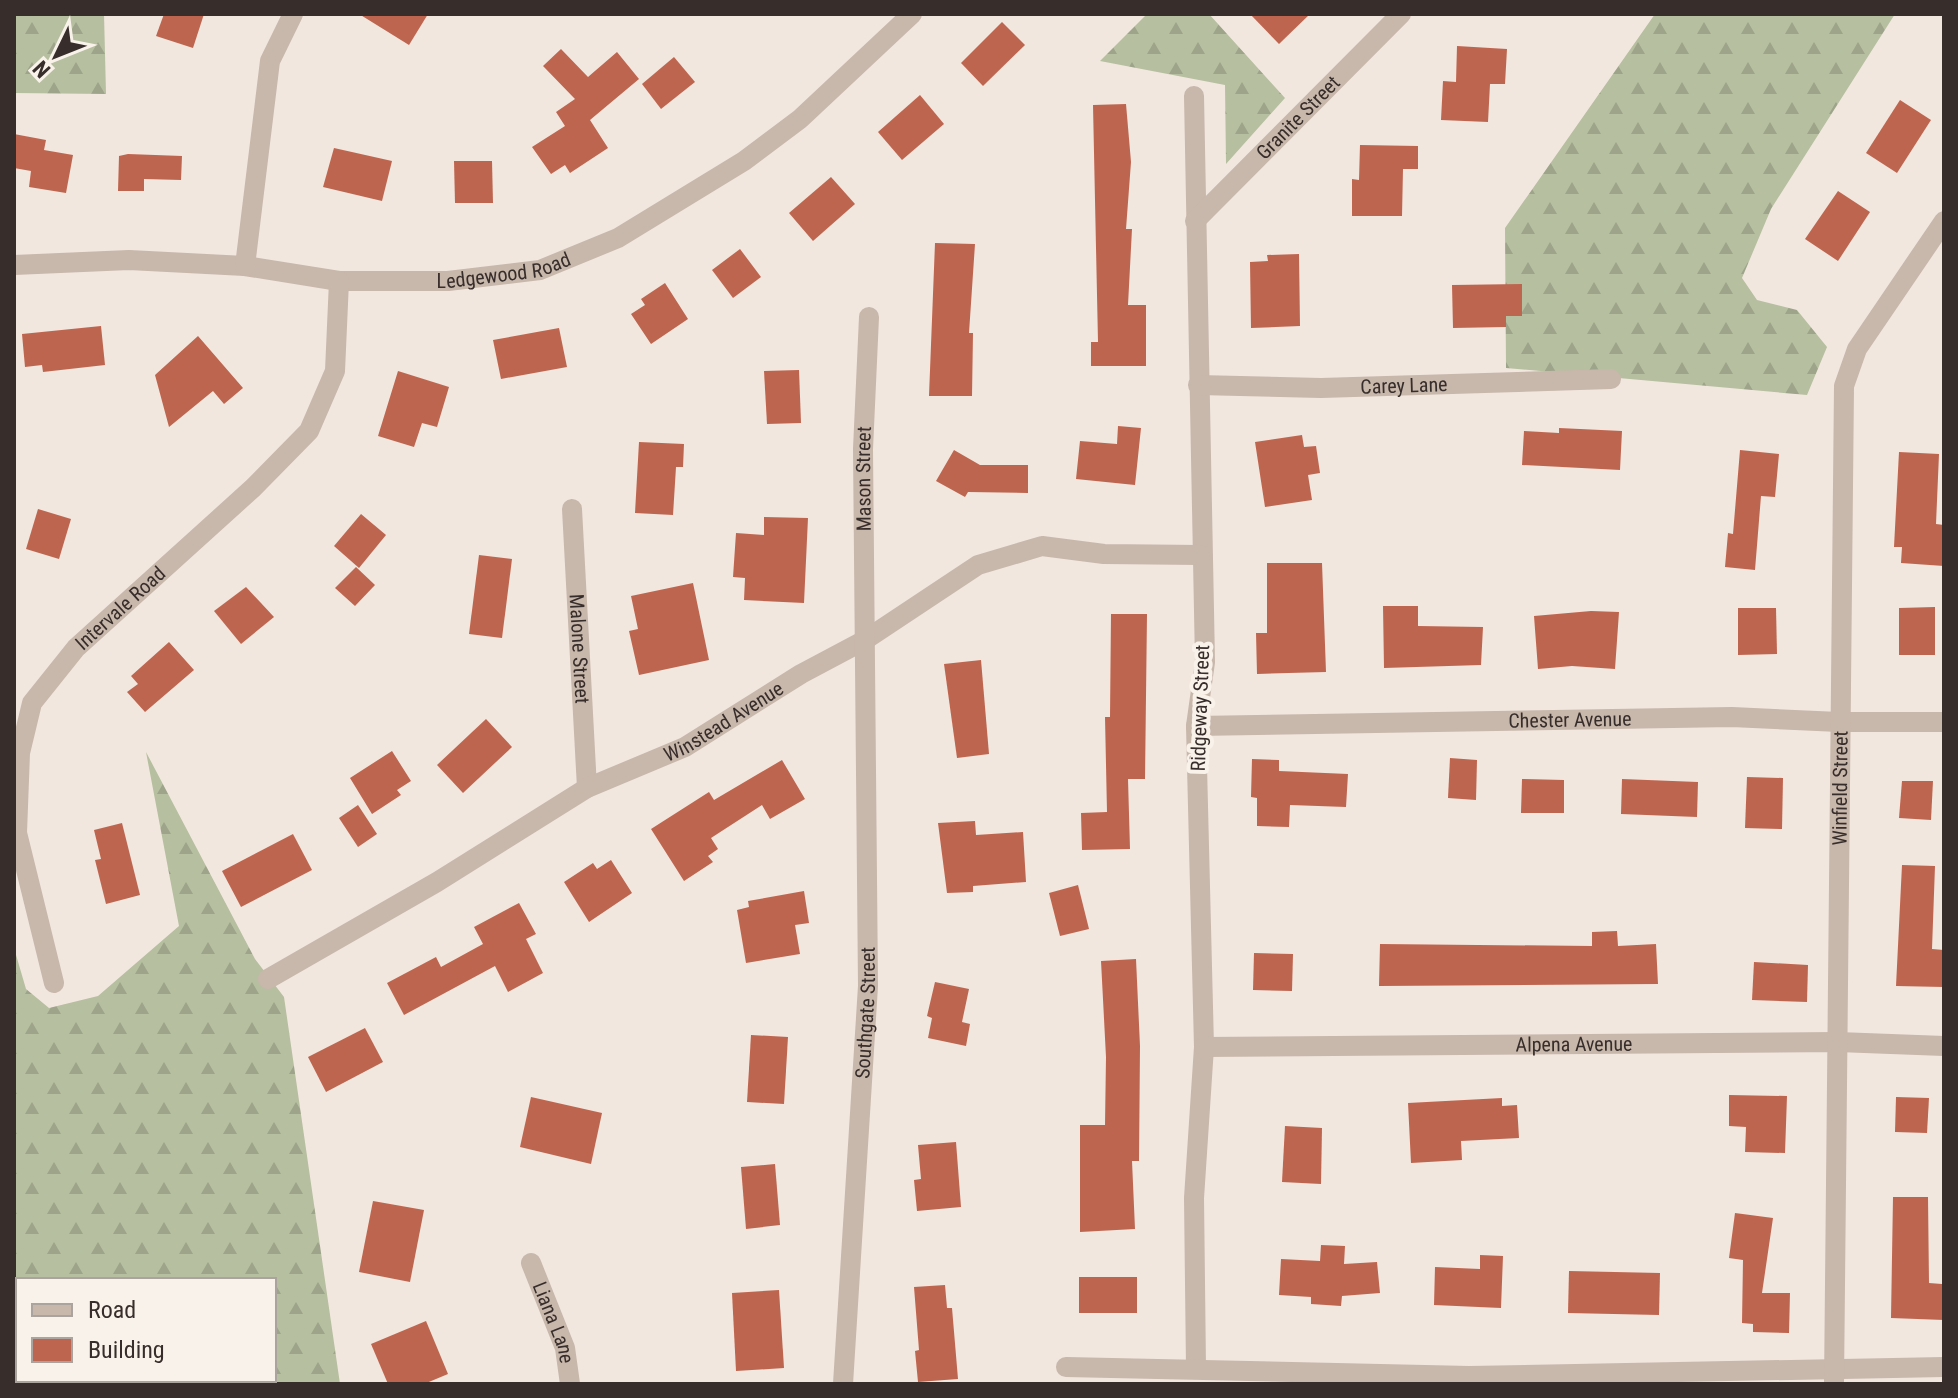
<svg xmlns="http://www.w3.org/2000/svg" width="1958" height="1398" viewBox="0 0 1958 1398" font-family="'Roboto Condensed',sans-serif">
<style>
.forest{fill:url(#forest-firs);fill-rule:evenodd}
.building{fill:#be654f}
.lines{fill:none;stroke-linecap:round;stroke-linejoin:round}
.minor{stroke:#c8b7ab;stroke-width:20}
.labels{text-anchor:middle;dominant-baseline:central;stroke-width:8;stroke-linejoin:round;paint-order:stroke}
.street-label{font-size:20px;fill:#372d2a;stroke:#f9f2ea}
</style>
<defs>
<pattern id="forest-firs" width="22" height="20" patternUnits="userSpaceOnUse" patternTransform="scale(2)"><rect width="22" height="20" fill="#b6bf9f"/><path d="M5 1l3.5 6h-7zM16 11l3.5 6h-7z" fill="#9da489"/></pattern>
</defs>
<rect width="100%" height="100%" fill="#f1e7de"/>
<g class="forest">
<polygon points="14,14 104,14 106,94 14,93"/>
<polygon points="1147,14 1209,14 1285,98 1226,164 1225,85 1100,61"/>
<polygon points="1655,14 1895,14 1771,209 1742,278 1757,300 1797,310 1827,347 1807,395 1506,368 1505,228"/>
<path d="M146,752L255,959L284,997L340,1384H14V948L26,989L49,1008L98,996L179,926ZM18,1280H274V1380H18Z"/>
</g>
<g class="building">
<polygon points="164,14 204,14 193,48 156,36"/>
<polygon points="359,14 428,14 409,45"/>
<polygon points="1250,14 1310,14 1279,44"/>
<polygon points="1002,22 1025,45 983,86 961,63"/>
<polygon points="1457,46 1507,49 1505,84 1490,84 1488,122 1441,120 1443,81 1456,82"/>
<polygon points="561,49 588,77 617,52 639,79 590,120 608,148 570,173 565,165 551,174 532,147 565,126 556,112 575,99 543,66"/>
<polygon points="674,57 695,82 661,109 642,84"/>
<polygon points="920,95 944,124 902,160 878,132"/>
<polygon points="1900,100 1931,120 1897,173 1866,153"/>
<polygon points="1126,104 1131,162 1126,229 1132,229 1128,305 1146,305 1146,366 1091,366 1091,342 1098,342 1093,105"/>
<polygon points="14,134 46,140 44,150 73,155 66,193 29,187 31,171 14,168"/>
<polygon points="1360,145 1418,146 1418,169 1403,169 1402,216 1352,216 1352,179 1359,180"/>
<polygon points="334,148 392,161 382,201 323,187"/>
<polygon points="128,154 182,156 181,180 144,179 144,191 118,191 119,156"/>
<polygon points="454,161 492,161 493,203 455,203"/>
<polygon points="831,177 855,204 813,241 789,213"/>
<polygon points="1838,191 1870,212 1838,261 1805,239"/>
<polygon points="935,243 975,244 969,333 973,333 972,396 929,396"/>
<polygon points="740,249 761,277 733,298 712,270"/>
<polygon points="1299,254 1300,326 1251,328 1250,262 1268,261 1267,255"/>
<polygon points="665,283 688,319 651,344 631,314 645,305 641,299"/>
<polygon points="1522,284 1522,316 1506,316 1506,327 1453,328 1452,285"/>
<polygon points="101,326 105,365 43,372 42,365 25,367 22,334"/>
<polygon points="559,328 567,367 501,379 493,340"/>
<polygon points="198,336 243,388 224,404 213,391 169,427 155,375"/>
<polygon points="799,370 801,423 767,424 764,371"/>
<polygon points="398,371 449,387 437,427 422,423 414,447 378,436"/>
<polygon points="1118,426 1141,428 1135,485 1076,479 1080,441 1117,444"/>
<polygon points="1559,428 1622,431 1620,470 1522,465 1524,431 1559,433"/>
<polygon points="1302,435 1304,447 1316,446 1320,473 1308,475 1312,500 1265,507 1255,442"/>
<polygon points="639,442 684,444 683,467 676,467 673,515 635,513"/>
<polygon points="954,450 980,465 1028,465 1028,493 968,492 965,497 936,481"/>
<polygon points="1740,450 1779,454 1775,497 1761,496 1755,570 1725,567 1728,533 1733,534"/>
<polygon points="1899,452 1939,454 1936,524 1944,525 1944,566 1901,563 1902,547 1894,547"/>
<polygon points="38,509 71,519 59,559 26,549"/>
<polygon points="361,514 386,535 359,568 334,546"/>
<polygon points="764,517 808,518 804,603 744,600 745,578 733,577 736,533 764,535"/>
<polygon points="479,555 512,559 502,638 469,634"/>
<polygon points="1267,563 1322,563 1326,672 1257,674 1256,633 1267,633"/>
<polygon points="356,567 375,585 355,606 335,588"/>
<polygon points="693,583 709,660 639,675 629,631 638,629 631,596"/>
<polygon points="246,587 274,617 241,644 214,611"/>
<polygon points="1383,606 1418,606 1418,626 1483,627 1481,665 1384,668"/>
<polygon points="1935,607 1935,655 1899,655 1899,608"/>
<polygon points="1738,608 1776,608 1777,654 1738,655"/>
<polygon points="1591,611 1619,612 1615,669 1572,666 1538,669 1534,616"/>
<polygon points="1111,614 1147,614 1145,779 1128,779 1130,849 1082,850 1081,813 1107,812 1105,717 1110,717"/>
<polygon points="169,642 194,670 145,712 127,692 138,684 131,676"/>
<polygon points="981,660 989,754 957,758 944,664"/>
<polygon points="486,719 512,747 463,793 437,765"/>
<polygon points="392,751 411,781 397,790 401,795 372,814 350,778"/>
<polygon points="1450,758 1477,760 1476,800 1448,798"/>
<polygon points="1252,759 1279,760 1279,771 1348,774 1346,807 1290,805 1289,827 1257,826 1257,798 1251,797"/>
<polygon points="782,760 805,799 770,819 762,805 711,838 718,849 708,856 713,862 684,881 651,829 709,792 714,800"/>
<polygon points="1747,777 1783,778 1782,829 1745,828"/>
<polygon points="1522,779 1564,780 1564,813 1521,813"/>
<polygon points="1622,779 1698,782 1697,817 1621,814"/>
<polygon points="1902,781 1933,781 1931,820 1899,818"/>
<polygon points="358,805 377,834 358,847 339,818"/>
<polygon points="975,821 976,835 1023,832 1026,882 973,886 973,892 947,893 938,823"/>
<polygon points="122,823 140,895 106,904 95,860 101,859 94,830"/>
<polygon points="293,834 312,870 241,907 222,871"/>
<polygon points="611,860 632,893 589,922 564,882 593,863 597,869"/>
<polygon points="1902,865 1935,866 1932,949 1944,950 1944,987 1896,986"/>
<polygon points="1078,885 1089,929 1060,936 1049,893"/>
<polygon points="804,891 809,923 795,925 800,954 746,963 737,910 749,907 748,901"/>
<polygon points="519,903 536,934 526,939 543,973 508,992 495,966 404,1015 387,983 436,957 441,967 483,944 474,927"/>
<polygon points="1617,931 1618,946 1656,944 1658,984 1379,986 1380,944 1592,946 1592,932"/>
<polygon points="1254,953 1293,954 1292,991 1253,990"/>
<polygon points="1136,959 1140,1046 1139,1161 1132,1161 1135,1229 1080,1232 1080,1125 1105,1125 1106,1057 1101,961"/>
<polygon points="1754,962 1808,965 1807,1002 1752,1000"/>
<polygon points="935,982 969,989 962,1022 970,1024 966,1046 928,1038 932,1018 927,1016"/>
<polygon points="365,1028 383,1062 326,1092 308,1057"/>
<polygon points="751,1035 788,1037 784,1104 747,1102"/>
<polygon points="1729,1095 1787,1096 1785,1153 1745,1152 1746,1127 1729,1126"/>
<polygon points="531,1097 602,1113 591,1164 520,1147"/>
<polygon points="1896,1097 1929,1098 1927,1133 1895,1132"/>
<polygon points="1502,1098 1502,1106 1517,1105 1519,1138 1461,1141 1462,1160 1411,1163 1408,1103"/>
<polygon points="1285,1126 1322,1128 1321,1184 1282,1182"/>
<polygon points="956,1142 961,1207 917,1211 914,1180 921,1179 918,1145"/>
<polygon points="775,1164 780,1225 746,1229 741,1167"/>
<polygon points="1893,1197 1928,1197 1929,1283 1942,1284 1944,1320 1891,1318"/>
<polygon points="373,1201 424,1210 410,1282 359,1272"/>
<polygon points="1735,1213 1773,1218 1762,1293 1790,1293 1789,1333 1753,1332 1753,1324 1742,1323 1743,1260 1729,1258"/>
<polygon points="1321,1245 1345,1246 1344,1264 1377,1262 1380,1293 1342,1296 1341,1306 1311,1304 1311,1297 1279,1295 1281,1259 1320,1261"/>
<polygon points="1480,1255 1503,1256 1501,1308 1434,1305 1435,1267 1480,1269"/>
<polygon points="1569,1271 1660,1273 1659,1315 1568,1313"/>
<rect x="1079" y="1277" width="58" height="36"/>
<polygon points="945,1285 947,1308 952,1308 958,1379 918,1382 915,1351 919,1350 914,1287"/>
<polygon points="779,1290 784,1368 736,1371 732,1293"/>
<polygon points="426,1321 448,1374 424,1384 388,1384 371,1344"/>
</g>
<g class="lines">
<g class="minor">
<polyline points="1194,96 1205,662 1196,726 1204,1047 1194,1198 1196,1368"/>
<path id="s1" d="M1195,221L1401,14"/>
<path id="s2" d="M14,265L129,260L245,266L339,281H448L540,270L618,238L744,161L800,119L912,14"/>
<polyline points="245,266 270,61 293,14"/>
<path id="s3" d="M1198,385L1321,388L1611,379"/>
<path id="s4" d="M572,509L587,788"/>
<path id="s5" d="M1196,726L1732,717L1839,722H1944"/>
<path id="s6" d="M268,979L437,882L587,788L685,747L801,674L865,640L978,565L1042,546L1104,554L1200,555"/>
<path id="s7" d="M54,983L17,833L20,753L32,703L76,648L253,488L309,431L335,371L339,281"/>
<path id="s8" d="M1204,1047L1838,1042L1944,1046"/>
<path id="s9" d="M531,1263L565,1348L570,1384"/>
<polyline points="1066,1367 1469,1376 1944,1367"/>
<path id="s10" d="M843,1384L868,986L863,449L869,317"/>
<path id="s11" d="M1834,1384L1844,386L1857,349L1944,221"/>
</g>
</g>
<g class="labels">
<g class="street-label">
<text stroke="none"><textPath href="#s1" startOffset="146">Granite Street</textPath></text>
<text stroke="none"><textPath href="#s2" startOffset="492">Ledgewood Road</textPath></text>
<text stroke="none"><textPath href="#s3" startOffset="206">Carey Lane</textPath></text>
<text stroke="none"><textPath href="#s10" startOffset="906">Mason Street</textPath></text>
<text stroke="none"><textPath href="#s7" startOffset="416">Intervale Road</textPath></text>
<text stroke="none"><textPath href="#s4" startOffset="140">Malone Street</textPath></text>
<text transform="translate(1200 708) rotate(-88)">Ridgeway Street</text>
<text stroke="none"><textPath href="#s5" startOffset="374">Chester Avenue</textPath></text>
<text stroke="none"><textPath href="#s6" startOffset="524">Winstead Avenue</textPath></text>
<text stroke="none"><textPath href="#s11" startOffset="596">Winfield Street</textPath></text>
<text stroke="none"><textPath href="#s10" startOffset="372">Southgate Street</textPath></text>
<text stroke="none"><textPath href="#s8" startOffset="370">Alpena Avenue</textPath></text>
<text stroke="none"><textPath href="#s9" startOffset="64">Liana Lane</textPath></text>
</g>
</g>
<rect width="1958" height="1398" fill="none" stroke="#372d2a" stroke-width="32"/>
<rect x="16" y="1278" width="260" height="104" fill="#f9f2ea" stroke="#aba39d" stroke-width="2"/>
<rect x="32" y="1304" width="40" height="12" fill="#c8b7ab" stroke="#aba39d" stroke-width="2"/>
<text x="88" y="1318" font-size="24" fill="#372d2a">Road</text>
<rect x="32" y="1338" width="40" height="24" fill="#be654f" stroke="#aba39d" stroke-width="2"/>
<text x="88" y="1358" font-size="24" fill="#372d2a">Building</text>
<g transform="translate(56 56) rotate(227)" stroke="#f9f2ea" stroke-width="6" paint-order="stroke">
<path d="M0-6L14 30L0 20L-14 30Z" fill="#372d2a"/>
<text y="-12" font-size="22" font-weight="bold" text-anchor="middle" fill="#372d2a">N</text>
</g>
</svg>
